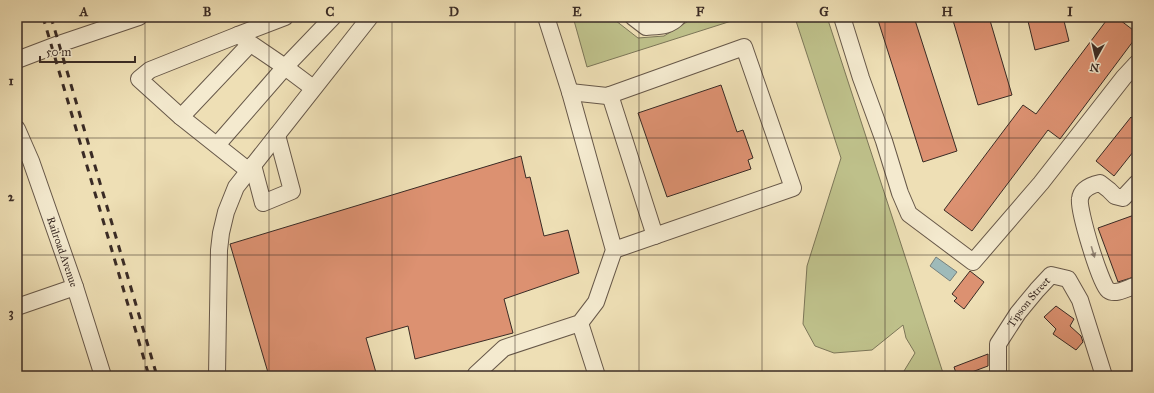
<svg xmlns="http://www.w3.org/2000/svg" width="1154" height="393" viewBox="0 0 1154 393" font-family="'IM FELL Great Primer',serif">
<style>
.green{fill:#bec08a;stroke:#7c7658}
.water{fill:#9ebab9;stroke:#76817e}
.building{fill:#dc9171;stroke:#3a2b25}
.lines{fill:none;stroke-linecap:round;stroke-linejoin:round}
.minor-casing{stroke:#675849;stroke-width:18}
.minor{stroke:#f4eacf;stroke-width:16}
.rail{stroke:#3a2b25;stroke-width:3;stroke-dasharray:7 7;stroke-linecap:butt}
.oneway{fill:#978a7a}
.grid{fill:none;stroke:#3a2b25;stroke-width:1;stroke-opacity:0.55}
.labels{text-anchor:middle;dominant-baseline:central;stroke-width:3;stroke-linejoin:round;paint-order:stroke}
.street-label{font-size:11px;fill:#3a2b25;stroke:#f4eacf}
.neatline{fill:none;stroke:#3a2b25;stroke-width:1.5}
.grid-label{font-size:13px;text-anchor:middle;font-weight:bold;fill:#3a2b25}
</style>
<rect width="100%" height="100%" fill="#eedfb5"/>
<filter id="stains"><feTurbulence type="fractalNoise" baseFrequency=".005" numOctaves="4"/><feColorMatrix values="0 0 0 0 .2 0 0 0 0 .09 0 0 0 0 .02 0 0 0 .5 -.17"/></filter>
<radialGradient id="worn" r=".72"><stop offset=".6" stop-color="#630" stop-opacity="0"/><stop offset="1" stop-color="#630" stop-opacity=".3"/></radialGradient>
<g class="green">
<polygon points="573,17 611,17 638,38 664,36 695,17 744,17 587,67"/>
<polygon points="747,17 827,17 944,376 900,376 904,371 915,353 906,338 903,325 872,350 834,353 815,346 803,324 807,266 841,158 796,21"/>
</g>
<polygon class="water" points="936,257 957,272 950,281 930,266"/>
<g class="building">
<polygon points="877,17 914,17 957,151 923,162"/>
<polygon points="952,17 989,17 1012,95 978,105"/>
<polygon points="1027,17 1063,17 1069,41 1035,50"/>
<polygon points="1109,17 1116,17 1137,33 1137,36 1060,139 1048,130 972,231 944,210 1023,105 1036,114"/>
<polygon points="721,85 737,132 743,130 753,158 748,160 751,169 667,197 638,113"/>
<polygon points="1131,117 1137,121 1137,147 1114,176 1096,161"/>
<polygon points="521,156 526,178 530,177 544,236 568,230 579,273 504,299 513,333 415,359 408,326 366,338 377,376 269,376 230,244"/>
<polygon points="1137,214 1137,276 1118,282 1098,228"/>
<polygon points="970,271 984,282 964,309 954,301 957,298 952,294"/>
<polygon points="1056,306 1074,319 1070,326 1081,336 1083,342 1076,350 1053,334 1056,329 1044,317"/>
<polygon points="988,354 988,366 961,376 957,376 954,367"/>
</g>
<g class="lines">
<defs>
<g id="minor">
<polyline points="285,17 238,35 285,67 313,88"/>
<path d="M633,17L646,27C657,26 670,27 678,17"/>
<polyline points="842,17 861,78 884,141 900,193 909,214 973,262 1041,183 1124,77 1137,63"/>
<polyline points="238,35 150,70 139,79 181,117 249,171"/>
<polyline points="17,60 59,44 139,17"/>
<polyline points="570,92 607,96 744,47 793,188 614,250"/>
<polyline points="610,95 655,236"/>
<polyline points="181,117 250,44"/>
<path id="s1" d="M17,129L31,161L75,287L103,376"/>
<polyline points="217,145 285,67 333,17"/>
<polyline points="253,165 263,203 292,191 277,135"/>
<path d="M1137,183L1123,198L1115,196L1109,190L1100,183C1091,185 1081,189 1080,199C1078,210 1100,283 1108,290C1116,296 1129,287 1137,285"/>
<polyline points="17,307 75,287"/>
<polyline points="580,323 597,376"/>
<polyline points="217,376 219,250 221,233 226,212 236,187 370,17"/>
<polyline points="475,376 476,374 504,348 580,323 596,302 614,250 570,92 546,17"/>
<path id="s2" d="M998,376V344L1018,313L1037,290L1051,275L1068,279L1080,300L1104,376"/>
</g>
</defs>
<use href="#minor" class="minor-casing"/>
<use href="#minor" class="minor"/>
<g class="rail">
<polyline points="43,17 149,376"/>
<polyline points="51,17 157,376"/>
</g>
</g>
<defs><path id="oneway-solid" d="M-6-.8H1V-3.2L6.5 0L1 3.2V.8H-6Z"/></defs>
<use class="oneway" href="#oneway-solid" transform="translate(1093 252) rotate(73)"/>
<path class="grid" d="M145,17V376M269,17V376M392,17V376M515,17V376M639,17V376M762,17V376M885,17V376M1009,17V376M17,138H1137M17,255H1137"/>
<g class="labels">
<g class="street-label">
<text stroke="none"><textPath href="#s1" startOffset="131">Railroad Avenue</textPath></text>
<text stroke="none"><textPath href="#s2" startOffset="84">Tipson Street</textPath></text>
</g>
</g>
<rect width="1154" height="393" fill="none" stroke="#eedfb5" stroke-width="44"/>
<g transform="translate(1096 58) rotate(188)" stroke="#f4eacf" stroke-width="3" paint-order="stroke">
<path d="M0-3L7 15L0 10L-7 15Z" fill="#3a2b25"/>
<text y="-6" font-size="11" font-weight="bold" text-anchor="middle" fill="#3a2b25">N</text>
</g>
<path d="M40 56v6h95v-6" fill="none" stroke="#3a2b25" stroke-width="2"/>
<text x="46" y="56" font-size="12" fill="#3a2b25" stroke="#f4eacf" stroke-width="3" paint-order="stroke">50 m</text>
<rect x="22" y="22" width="1110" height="349" class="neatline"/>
<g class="grid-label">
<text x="84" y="16">A</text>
<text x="207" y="16">B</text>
<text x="330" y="16">C</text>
<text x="454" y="16">D</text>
<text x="577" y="16">E</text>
<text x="700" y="16">F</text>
<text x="824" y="16">G</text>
<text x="947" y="16">H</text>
<text x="1070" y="16">I</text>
<text x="11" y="85">1</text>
<text x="11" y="201">2</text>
<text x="11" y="317">3</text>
</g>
<rect width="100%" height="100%" filter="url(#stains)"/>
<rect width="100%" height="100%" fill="url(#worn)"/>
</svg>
